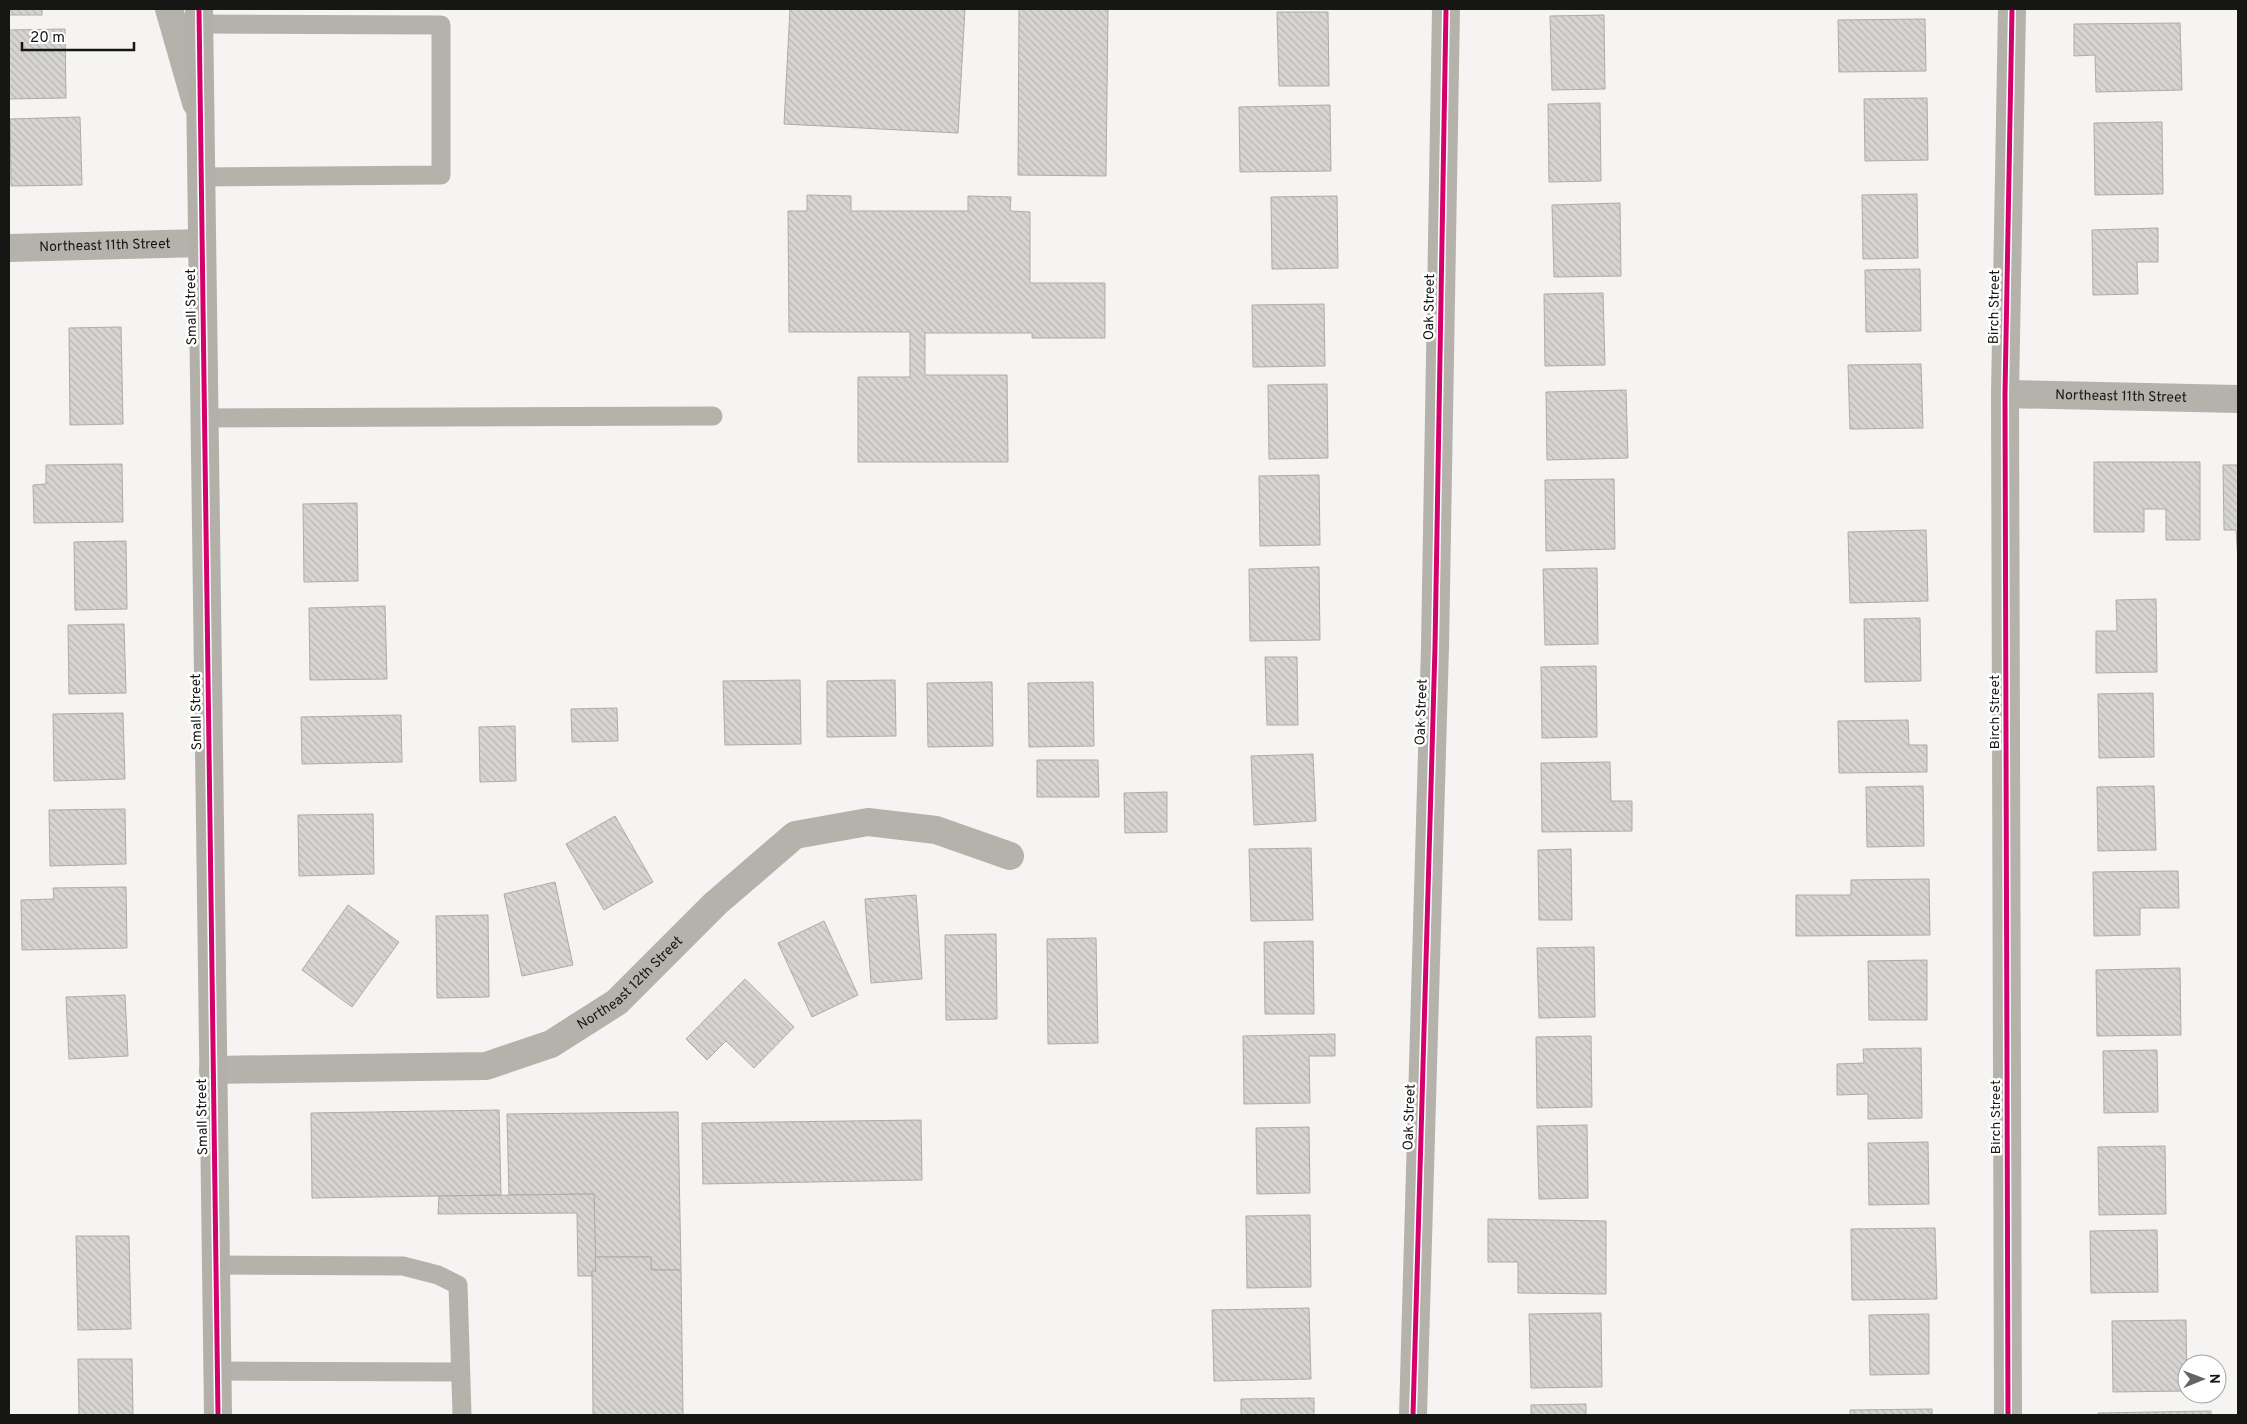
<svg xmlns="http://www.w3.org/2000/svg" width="2247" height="1424" viewBox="0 0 2247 1424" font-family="Overpass,sans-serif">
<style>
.building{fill:url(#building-back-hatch);stroke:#adacab}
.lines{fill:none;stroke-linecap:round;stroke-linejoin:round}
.lane{stroke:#b4b2aa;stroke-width:19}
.street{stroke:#b4b2aa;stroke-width:28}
.secondary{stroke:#b2b0a8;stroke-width:28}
.cycleway-casing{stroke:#fff;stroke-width:8}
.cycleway{stroke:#d6006c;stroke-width:5}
.labels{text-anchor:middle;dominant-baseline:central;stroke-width:5;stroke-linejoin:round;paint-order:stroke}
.street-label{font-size:14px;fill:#161615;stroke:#fff}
</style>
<defs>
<pattern id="building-back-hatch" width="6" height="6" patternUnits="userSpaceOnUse" patternTransform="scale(1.25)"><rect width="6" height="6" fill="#d6d5d4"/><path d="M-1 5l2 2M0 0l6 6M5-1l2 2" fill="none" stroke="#b7b6b5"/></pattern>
</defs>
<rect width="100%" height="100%" fill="#f5f4f3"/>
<g class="building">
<rect x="9" y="9" width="33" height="6"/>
<polygon points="790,9 965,9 958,133 784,124"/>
<polygon points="1019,9 1108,9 1106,176 1018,175"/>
<polygon points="1277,12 1328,12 1329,86 1279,86"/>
<polygon points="1604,15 1605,89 1552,90 1550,16"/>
<polygon points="1925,19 1926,71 1839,72 1838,20"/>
<polygon points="2180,23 2182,90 2096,92 2095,55 2074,56 2074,24"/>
<polygon points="65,29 66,98 9,99 9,30"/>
<polygon points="1927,98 1928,160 1865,161 1864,99"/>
<polygon points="1600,103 1601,181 1549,182 1548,104"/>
<polygon points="1330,105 1331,171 1240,172 1239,107"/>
<polygon points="80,117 82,185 11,186 10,119"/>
<polygon points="2162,122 2163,194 2095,195 2094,123"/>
<polygon points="1917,194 1918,258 1863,259 1862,195"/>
<polygon points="807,195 851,196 851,211 968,211 968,196 1011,197 1010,211 1030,212 1030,283 1105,283 1105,338 1032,338 1032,333 925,333 925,375 1007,375 1008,462 858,462 858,377 910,377 910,332 789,332 788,211 807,211"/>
<polygon points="1337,196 1338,268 1272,269 1271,197"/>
<polygon points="1620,203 1621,276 1554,277 1552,205"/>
<polygon points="2158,228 2158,262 2137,262 2138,294 2093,295 2092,230"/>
<polygon points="1920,269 1921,331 1866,332 1865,270"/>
<polygon points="1603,293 1605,365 1545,366 1544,294"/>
<polygon points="1324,304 1325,366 1253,367 1252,305"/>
<polygon points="121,327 123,424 70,425 69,328"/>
<polygon points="1921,364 1923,428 1850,429 1848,365"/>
<polygon points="1327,384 1328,458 1269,459 1268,385"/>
<polygon points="1626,390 1628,458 1547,460 1546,392"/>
<polygon points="2094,462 2200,462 2200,540 2166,540 2166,509 2144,509 2144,532 2094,532"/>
<polygon points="122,464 123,522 34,523 33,485 46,484 46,465"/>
<polygon points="2223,465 2238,465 2238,561 2236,530 2224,530"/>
<polygon points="1319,475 1320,545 1260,546 1259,476"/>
<polygon points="1614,479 1615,549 1546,551 1545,480"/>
<polygon points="357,503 358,581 304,582 303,504"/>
<polygon points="1926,530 1928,601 1850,603 1848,532"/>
<polygon points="126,541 127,609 75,610 74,542"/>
<polygon points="1319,567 1320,640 1250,641 1249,569"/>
<polygon points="1597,568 1598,644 1545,645 1543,569"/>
<polygon points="2156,599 2157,672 2096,673 2096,631 2117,631 2116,600"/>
<polygon points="385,606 387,679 310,680 309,608"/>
<polygon points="1920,618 1921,681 1865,682 1864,619"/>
<polygon points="124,624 126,693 69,694 68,625"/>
<polygon points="1265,657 1297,657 1298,725 1267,725"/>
<polygon points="1596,666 1597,737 1542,738 1541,667"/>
<polygon points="800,680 801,744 725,745 723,681"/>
<polygon points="895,680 896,736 827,737 827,681"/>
<polygon points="992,682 993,746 928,747 927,683"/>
<polygon points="1093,682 1094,746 1029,747 1028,683"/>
<polygon points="2153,693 2154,757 2099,758 2098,694"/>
<polygon points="617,708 618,741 572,742 571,709"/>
<polygon points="123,713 125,779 54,781 53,714"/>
<polygon points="401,715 402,762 302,764 301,717"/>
<polygon points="1908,720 1909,745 1927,745 1927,772 1839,773 1838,721"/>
<polygon points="515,726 516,781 480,782 479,727"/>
<polygon points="1313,754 1316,821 1254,825 1251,756"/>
<polygon points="1037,760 1098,760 1099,797 1037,797"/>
<polygon points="1610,762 1611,801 1632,801 1632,831 1542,832 1541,763"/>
<polygon points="1923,786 1924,846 1867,847 1866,787"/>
<polygon points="2154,786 2156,850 2098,851 2097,787"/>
<polygon points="1167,792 1167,832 1125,833 1124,793"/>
<polygon points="125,809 126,864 50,866 49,810"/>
<polygon points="373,814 374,874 299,876 298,815"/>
<polygon points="615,816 653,882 604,910 566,844"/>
<polygon points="1311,848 1313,920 1251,921 1249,849"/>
<polygon points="1571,849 1572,920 1539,920 1538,850"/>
<polygon points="2178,871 2179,908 2140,908 2140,935 2094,936 2093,872"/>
<polygon points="1929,879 1930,935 1796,936 1796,895 1851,895 1851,880"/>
<polygon points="555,882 573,965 522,976 504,894"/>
<polygon points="126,887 127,948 22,950 21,900 54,899 53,888"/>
<polygon points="916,895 922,979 871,983 865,899"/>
<polygon points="348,905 399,942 352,1007 302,970"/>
<polygon points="488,915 489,997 437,998 436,916"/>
<polygon points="824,921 858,995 812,1017 778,943"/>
<polygon points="996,934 997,1019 946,1020 945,935"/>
<polygon points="1096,938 1098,1043 1048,1044 1047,939"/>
<polygon points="1313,941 1314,1014 1265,1014 1264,942"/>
<polygon points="1594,947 1595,1017 1539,1018 1537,948"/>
<polygon points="1927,960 1927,1020 1869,1020 1868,961"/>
<polygon points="2180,968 2181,1035 2097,1036 2096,970"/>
<polygon points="745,979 794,1027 754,1068 726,1041 707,1060 686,1039"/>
<polygon points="125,995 128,1056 69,1059 66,997"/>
<polygon points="1335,1034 1335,1056 1309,1056 1310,1103 1244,1104 1243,1036"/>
<polygon points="1591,1036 1592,1107 1537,1108 1536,1037"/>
<polygon points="1921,1048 1922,1118 1868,1119 1868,1094 1837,1095 1837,1064 1864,1063 1863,1049"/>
<polygon points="2157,1050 2158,1112 2104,1113 2103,1051"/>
<polygon points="499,1110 501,1195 312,1198 311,1113"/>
<polygon points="678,1112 681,1270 651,1270 651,1257 595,1257 594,1194 509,1195 507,1114"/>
<polygon points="921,1120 922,1180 703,1184 702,1123"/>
<polygon points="1587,1125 1588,1198 1539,1199 1537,1126"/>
<polygon points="1309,1127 1310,1193 1257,1194 1256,1128"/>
<polygon points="1928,1142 1929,1204 1869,1205 1868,1143"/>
<polygon points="2165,1146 2166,1214 2099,1215 2098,1147"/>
<polygon points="594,1194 596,1271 592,1271 592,1276 578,1276 577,1213 438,1214 439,1196"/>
<polygon points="1310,1215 1311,1287 1247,1288 1246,1216"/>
<polygon points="1488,1219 1606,1221 1606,1294 1518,1293 1518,1262 1488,1262"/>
<polygon points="1935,1228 1937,1299 1852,1300 1851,1229"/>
<polygon points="2157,1230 2158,1292 2091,1293 2090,1231"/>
<polygon points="76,1236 129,1236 131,1329 78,1330"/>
<polygon points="595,1257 651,1257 651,1270 681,1270 683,1415 593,1415 592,1271 596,1271"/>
<polygon points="1309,1308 1311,1379 1214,1381 1212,1310"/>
<polygon points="1601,1313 1602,1387 1531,1388 1529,1314"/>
<polygon points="1929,1314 1929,1374 1870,1375 1869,1315"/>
<polygon points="2186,1320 2187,1391 2113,1392 2112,1321"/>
<polygon points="78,1359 132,1359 133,1415 79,1415"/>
<polygon points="1314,1398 1314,1415 1241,1415 1241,1399"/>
<polygon points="1586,1404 1586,1415 1531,1415 1531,1405"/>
<polygon points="1932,1409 1932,1415 1850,1415 1850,1410"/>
<polygon points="2211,1411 2211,1415 2098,1415 2098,1413"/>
</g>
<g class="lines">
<g class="lane">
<polyline points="199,24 441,25 441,175 202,177"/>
<polyline points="204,418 713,416"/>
<polyline points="216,1265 403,1266 438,1275 458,1285 462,1415"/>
<polyline points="218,1371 460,1372"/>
</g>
<g class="street">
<polyline points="169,9 196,103"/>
<path id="s1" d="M9,248L202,243"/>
<path id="s2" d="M2005,394L2238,399"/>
<path id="s3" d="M213,1070L486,1066L551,1044L617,1002L716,903L795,835L868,822L936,830L1010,856"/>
<polyline points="1413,1415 1435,647 1446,9"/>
<polyline points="2008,1415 2005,394 2012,9"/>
</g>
<polyline class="secondary" points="199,9 218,1415"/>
<defs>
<g id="cycleway">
<polyline points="199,9 218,1415"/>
<polyline points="1413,1415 1435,647 1446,9"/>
<polyline points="2008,1415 2005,394 2012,9"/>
</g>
</defs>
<use href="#cycleway" class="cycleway-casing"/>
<use href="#cycleway" class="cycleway"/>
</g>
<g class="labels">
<g class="street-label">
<text stroke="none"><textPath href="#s1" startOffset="96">Northeast 11th Street</textPath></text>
<text transform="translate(192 307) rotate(-91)">Small Street</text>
<text transform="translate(1430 307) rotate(-89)">Oak Street</text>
<text transform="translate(1995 307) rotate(-89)">Birch Street</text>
<text stroke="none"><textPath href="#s2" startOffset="116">Northeast 11th Street</textPath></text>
<text transform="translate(197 712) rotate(-91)">Small Street</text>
<text transform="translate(1422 712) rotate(-88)">Oak Street</text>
<text transform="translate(1995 712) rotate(-90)">Birch Street</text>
<text stroke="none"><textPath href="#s3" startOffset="442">Northeast 12th Street</textPath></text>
<text transform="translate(203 1117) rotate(-91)">Small Street</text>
<text transform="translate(1410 1117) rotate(-88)">Oak Street</text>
<text transform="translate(1996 1117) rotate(-90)">Birch Street</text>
</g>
</g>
<rect width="2247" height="1424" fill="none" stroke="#161615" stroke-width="20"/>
<g transform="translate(2202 1379) rotate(89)"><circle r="24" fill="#ffffff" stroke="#a2a2a1"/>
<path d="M0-4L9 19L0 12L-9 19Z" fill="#646463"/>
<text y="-8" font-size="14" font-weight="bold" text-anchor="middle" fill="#161615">N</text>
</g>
<path d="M22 42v8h112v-8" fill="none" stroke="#161615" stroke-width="2.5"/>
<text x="30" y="42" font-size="15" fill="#161615" stroke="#ffffff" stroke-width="4" paint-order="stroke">20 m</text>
</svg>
